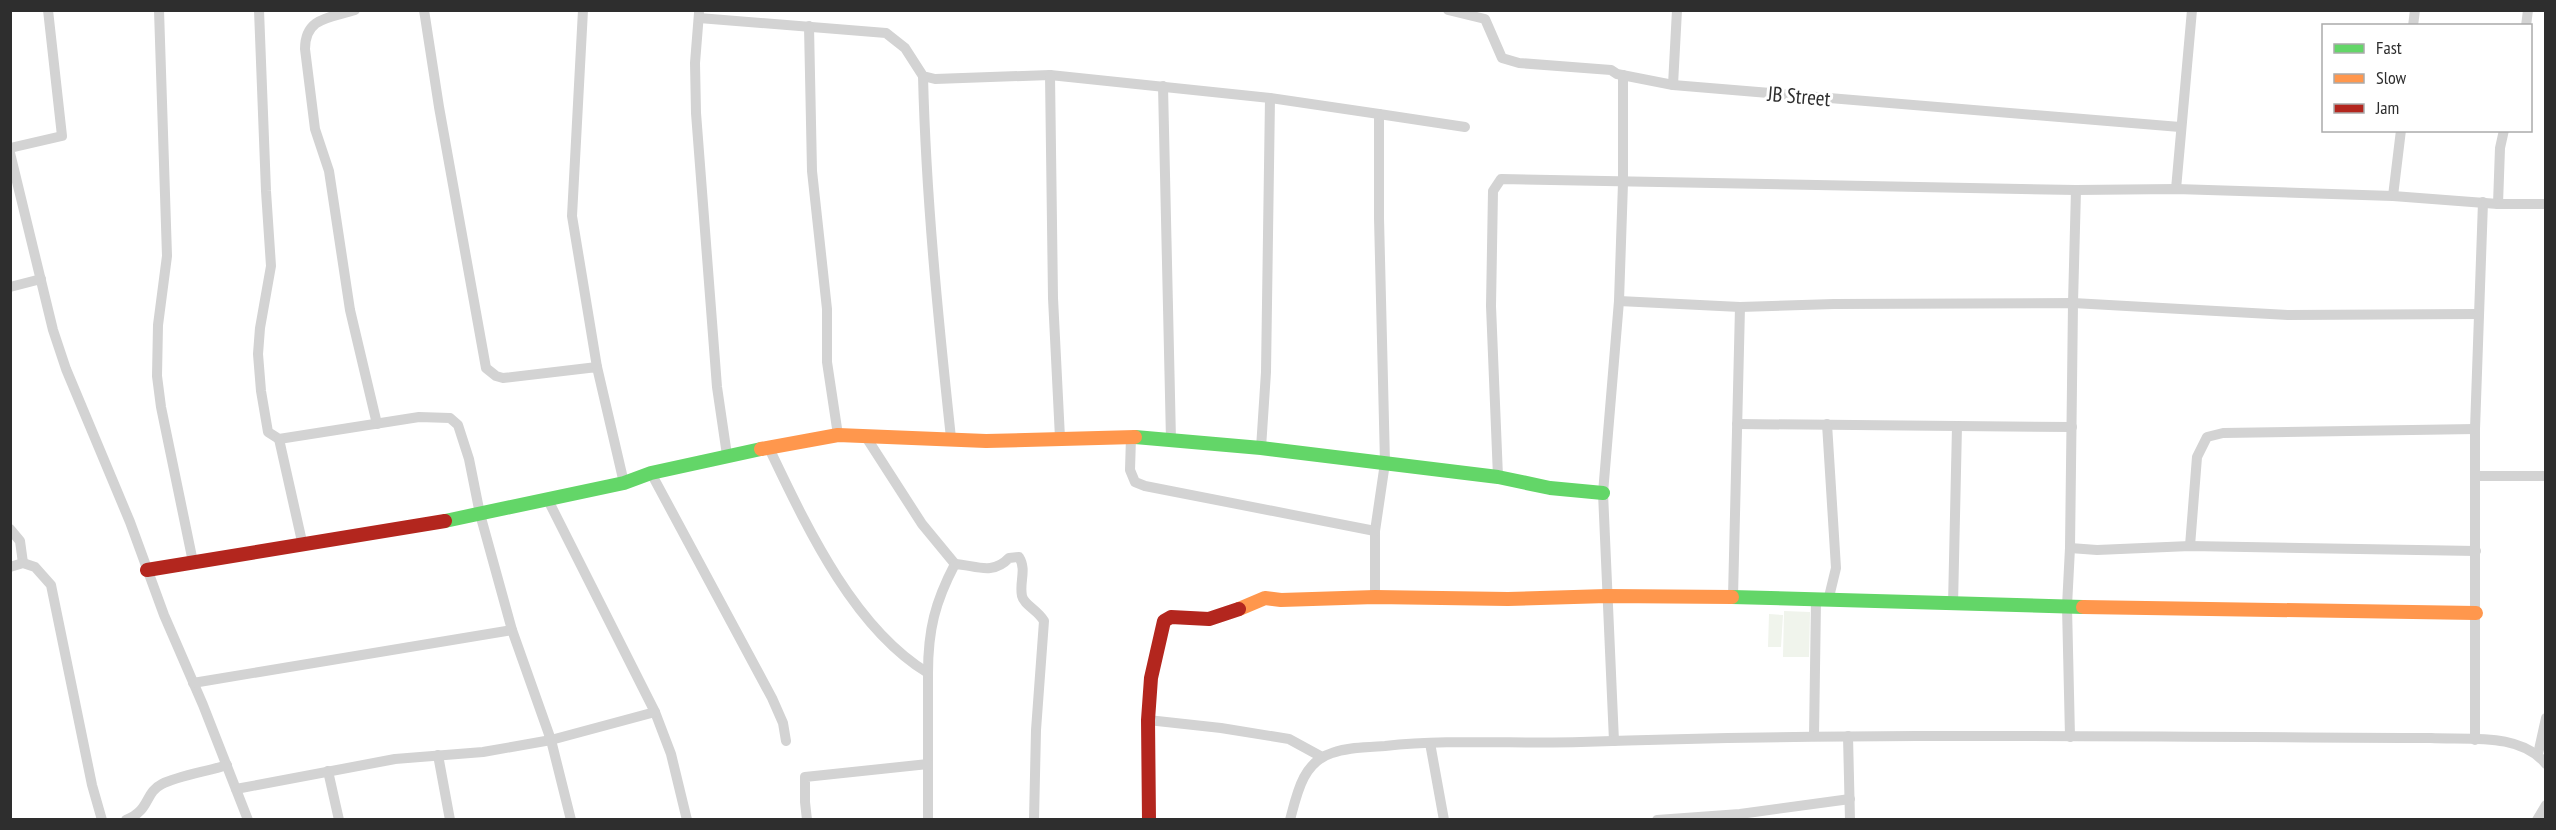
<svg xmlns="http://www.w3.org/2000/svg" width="2556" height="830" viewBox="0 0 2556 830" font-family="'PT Sans Narrow',sans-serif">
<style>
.green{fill:#f0f4ec}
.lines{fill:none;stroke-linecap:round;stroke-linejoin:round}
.street{stroke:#d3d3d3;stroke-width:10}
.fast{stroke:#63d668;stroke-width:14}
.slow{stroke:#ff974d;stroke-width:14}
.jam{stroke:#b3261e;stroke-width:14}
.labels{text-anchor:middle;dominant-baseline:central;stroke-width:6;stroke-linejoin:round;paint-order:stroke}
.street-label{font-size:21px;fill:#2e2e2e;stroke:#fff}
</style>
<rect width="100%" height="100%" fill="#fff"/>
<g class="green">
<polygon points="1784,611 1810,612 1809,657 1783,657"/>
<polygon points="1769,614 1783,615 1781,647 1768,647"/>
</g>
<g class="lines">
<g class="street">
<polyline points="159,10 167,256 158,325 157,376 161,407 193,562"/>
<polyline points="259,10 266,191 271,266 260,328 258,354 261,391 268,432 279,439 419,417 450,418 458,425 469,459 480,514 512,630 551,740 571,820"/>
<path d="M355,10C330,18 305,17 305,49L315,129L329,171L350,310L377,424"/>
<polyline points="424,10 439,107 486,368 496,376 503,378 597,367 624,483"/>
<polyline points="583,10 572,216 597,367"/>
<polyline points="1448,10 1485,19 1502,58 1519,63 1611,70 1617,74 1673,85 2180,127"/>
<polyline points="699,13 695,63 696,113 717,387 727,455"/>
<polyline points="699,18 886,33 905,48 923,76 935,79 1050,75 1270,98 1379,114 1379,218 1385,463 1375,531 1375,597"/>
<polyline points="809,26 812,171 827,309 827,362 838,435"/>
<polyline points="2413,26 2415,10"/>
<polyline points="2526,26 2528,10"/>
<polyline points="1050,75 1053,298 1060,438"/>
<path d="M923,76C926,197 938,317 951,438"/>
<polyline points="1673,85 1677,10"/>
<polyline points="1163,86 1171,440"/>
<polyline points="1379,114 1465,127"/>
<polyline points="10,148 62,136 48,10"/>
<polyline points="10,153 53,330 66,369 130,522 164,615 203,705 248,820"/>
<polyline points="2176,189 2192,10"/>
<polyline points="2393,196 2401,130"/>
<polyline points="2498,204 2500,148 2504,130"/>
<polyline points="10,287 41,279"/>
<polyline points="1619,301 1740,307 1834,304 2073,303 2288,315 2478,314"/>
<polyline points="1737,424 2072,427"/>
<polyline points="1827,424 1836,568 1828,601"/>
<polyline points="866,437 922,524 955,564"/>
<polyline points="1131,437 1130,470 1135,482 1145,486 1375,531"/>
<polyline points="279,439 303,546"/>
<path d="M768,446C805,523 852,627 928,673V820"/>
<polyline points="1261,448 1266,372 1270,98"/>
<polyline points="651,473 772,698 783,723 786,741"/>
<polyline points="2477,476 2546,476"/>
<polyline points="1498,477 1491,306 1493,191 1501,179 2076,190 2176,189 2393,196 2498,204 2546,204"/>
<polyline points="547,498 655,712 671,754 687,820"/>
<polyline points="10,529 20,541 23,563"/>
<polyline points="2190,546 2197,457 2207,437 2223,433 2475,429"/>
<polyline points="2070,548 2097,550 2190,546 2476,551"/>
<polyline points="10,567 23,563 35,567 51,585 92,785 102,820"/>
<polyline points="1733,597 1740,307"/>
<polyline points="1953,605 1957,426"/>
<path d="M928,673C928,630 935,602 955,564C975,565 992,576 1009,558L1019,557C1027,570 1019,582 1022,596C1024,605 1038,610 1044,621L1036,730L1034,820"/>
<polyline points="193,683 512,630"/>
<polyline points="1148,720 1221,728 1289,739 1322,757"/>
<polyline points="1814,736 1816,601"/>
<polyline points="1848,736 1850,820"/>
<polyline points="2070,737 2067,606 2070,548 2073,303 2076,190"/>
<polyline points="2475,740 2475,429 2483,202"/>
<polyline points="1614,741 1603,493 1619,301 1623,183 1623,75"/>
<polyline points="1430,743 1444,820"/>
<polyline points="2538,754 2546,718"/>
<polyline points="438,755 450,820"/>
<polyline points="328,771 339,820"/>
<polyline points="236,789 395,759 483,752 551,740 655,712"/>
<path d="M126,820C151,810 144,793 162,784C178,776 209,771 227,765"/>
<polyline points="807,820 805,802 805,777 928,764"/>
<path d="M1290,820C1297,793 1303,762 1332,753C1349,747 1368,747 1385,746C1450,739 1516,744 1581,742C1864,732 2148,737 2431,738C2468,740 2520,732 2546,764"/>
<polyline points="1657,820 1740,814 1850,799"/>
<polyline points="2537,820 2546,805"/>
</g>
<g class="fast">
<polyline points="1135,437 1261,448 1498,477 1550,488 1603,493"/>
<polyline points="445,521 624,483 651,473 761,449"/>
<polyline points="1732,597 2083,607"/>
</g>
<g class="slow">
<polyline points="761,449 838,435 986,441 1135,437"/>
<polyline points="2083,607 2476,613"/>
<polyline points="1239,609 1265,598 1281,600 1375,597 1508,599 1607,596 1732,597"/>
</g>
<g class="jam">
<polyline points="147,570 445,521"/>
<polyline points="1149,820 1148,720 1151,678 1164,621 1171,617 1209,619 1239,609"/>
</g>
</g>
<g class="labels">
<g class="street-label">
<text transform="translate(1799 96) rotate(5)">JB Street</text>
</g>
</g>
<rect width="2556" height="830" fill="none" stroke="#2e2e2e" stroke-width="24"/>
<rect x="2322" y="24" width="210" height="108" fill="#ffffff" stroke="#ababab" stroke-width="1.5"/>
<rect x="2334" y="44" width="30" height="9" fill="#63d668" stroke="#ababab" stroke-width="1.5"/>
<text x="2376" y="54" font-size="18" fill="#2e2e2e">Fast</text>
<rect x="2334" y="74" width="30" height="9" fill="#ff974d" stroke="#ababab" stroke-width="1.5"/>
<text x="2376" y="84" font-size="18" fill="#2e2e2e">Slow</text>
<rect x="2334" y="104" width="30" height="9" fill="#b3261e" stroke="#ababab" stroke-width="1.5"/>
<text x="2376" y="114" font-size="18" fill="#2e2e2e">Jam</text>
</svg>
